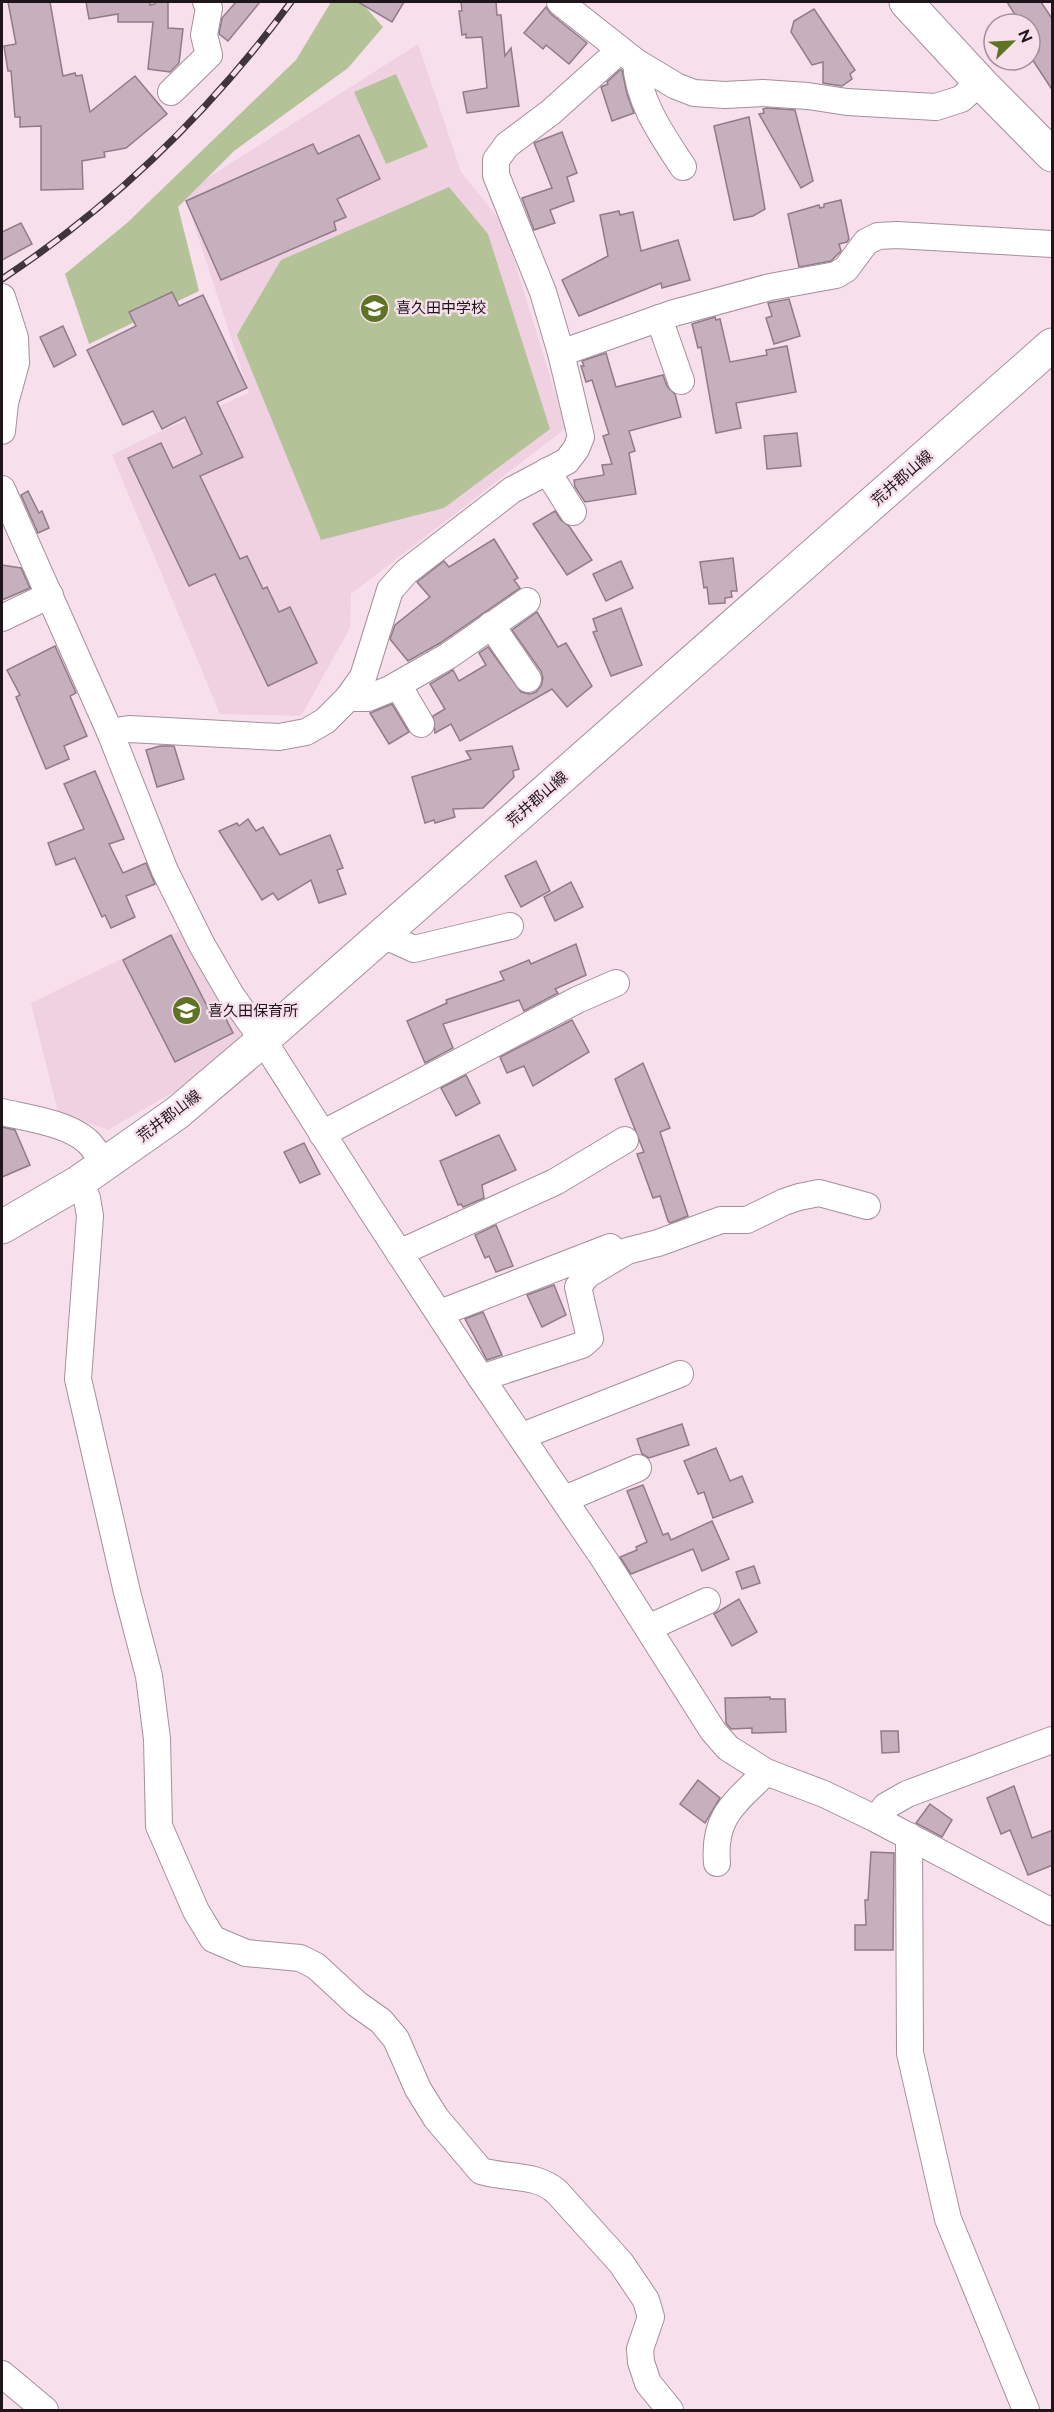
<svg xmlns="http://www.w3.org/2000/svg" width="1054" height="2412" viewBox="0 0 1054 2412" font-family="Raleway,'Noto Sans JP',sans-serif">
<style>
.built{fill:#efd1e2}
.green{fill:#b4c297}
.building{fill:#c7b0bd;stroke:#917b88;stroke-width:1.5}
.lines{fill:none;stroke-linecap:round;stroke-linejoin:round}
.minor-casing{stroke:#a58f9c;stroke-width:28}
.secondary-casing{stroke:#a58f9c;stroke-width:35}
.minor{stroke:#fff;stroke-width:26}
.secondary{stroke:#fff;stroke-width:33}
.rail-casing{stroke:#3f353a;stroke-width:7}
.rail{stroke:#f7dfec;stroke-width:4.5;stroke-dasharray:14;stroke-linecap:butt}
.labels{text-anchor:middle;dominant-baseline:central;stroke-width:5;stroke-linejoin:round;paint-order:stroke}
.poi-label{font-size:15px;fill:#1e161a;stroke:#f7dfec;text-anchor:start}
.street-label{font-size:15px;fill:#1e161a;stroke:#f7dfec}
</style>
<rect width="100%" height="100%" fill="#f7dfec"/>
<g class="built">
<polygon points="418,44 461,172 503,224 566,428 351,594 350,628 301,716 220,714 112,455 157,433 249,393 184,193"/>
<polygon points="179,931 244,1035 175,1091 108,1130 58,1112 31,1003"/>
</g>
<g class="green">
<polygon points="331,2 361,2 383,27 348,68 234,151 178,207 199,291 89,344 65,274 127,223 296,60"/>
<polygon points="396,74 428,147 386,164 354,92"/>
<polygon points="449,187 488,234 550,429 444,508 321,540 237,335 281,260"/>
</g>
<g class="building">
<polygon points="8,2 50,2 63,76 75,73 76,76 82,75 90,112 135,76 167,114 126,148 104,152 105,157 82,161 83,189 41,190 41,126 20,127 20,117 15,117 11,71 8,71 4,46 16,44"/>
<polygon points="86,2 150,2 150,5 155,4 155,2 168,2 168,28 183,29 179,63 170,72 148,69 153,22 118,22 118,14 89,19"/>
<polygon points="236,2 260,2 228,41 219,34 222,18"/>
<polygon points="358,2 404,2 392,22"/>
<polygon points="461,2 496,2 497,15 501,15 505,56 511,48 519,106 467,113 463,92 487,88 482,37 466,38 466,34 462,35 459,11 462,11"/>
<polygon points="1007,2 1041,2 1053,20 1053,91 1030,56 1039,51 1030,37 1030,24 1021,24"/>
<polygon points="546,7 551,14 587,43 569,64 546,45 543,49 524,33"/>
<polygon points="814,9 855,70 850,74 852,79 842,86 823,83 823,62 812,65 791,32 794,21"/>
<polygon points="620,70 622,70 627,94 634,113 612,121 601,87 608,84 607,82"/>
<polygon points="766,108 795,110 813,181 801,188 759,114 764,113 763,109"/>
<polygon points="749,117 765,209 753,216 734,220 714,126"/>
<polygon points="562,132 577,173 567,177 574,201 550,210 555,223 534,230 522,198 552,188 534,143"/>
<polygon points="359,135 380,179 337,199 346,217 334,222 336,230 221,280 186,201 313,144 318,154"/>
<polygon points="841,200 849,239 847,242 839,244 841,251 831,261 799,267 788,214 819,205 820,208 824,207 824,204"/>
<polygon points="619,211 620,215 633,212 641,251 678,240 690,280 662,288 661,283 579,316 562,280 608,256 600,215"/>
<polygon points="21,223 32,244 2,260 2,232"/>
<polygon points="172,292 179,306 203,295 247,388 217,402 243,457 200,476 240,559 247,556 263,589 267,587 279,612 290,607 317,663 268,686 215,574 189,586 128,458 161,443 173,468 202,454 185,417 162,429 153,411 123,425 87,350 136,326 129,312"/>
<polygon points="789,299 800,336 774,344 766,318 772,316 768,303"/>
<polygon points="715,317 716,320 720,319 730,362 767,355 766,350 787,346 796,392 736,403 741,428 716,433 701,347 698,348 692,324"/>
<polygon points="63,326 76,355 54,367 40,337"/>
<polygon points="606,353 616,387 663,375 667,386 675,394 681,417 629,431 635,451 629,453 636,494 585,502 575,487 574,480 604,475 602,465 612,464 603,436 609,434 592,380 586,382 581,366 584,366 582,361"/>
<polygon points="797,433 801,466 767,469 764,436"/>
<polygon points="28,491 39,513 42,511 49,528 38,533 21,495"/>
<polygon points="555,511 561,520 569,526 592,560 567,575 533,524"/>
<polygon points="494,539 518,578 514,580 520,588 440,643 408,661 390,639 395,625 430,597 417,582 444,561 449,567"/>
<polygon points="733,558 737,591 731,591 732,597 725,598 725,603 709,604 707,587 704,588 700,562"/>
<polygon points="621,561 633,588 606,601 593,574"/>
<polygon points="2,565 21,568 30,588 2,600"/>
<polygon points="621,608 642,665 611,676 593,632 597,631 593,619"/>
<polygon points="537,612 558,647 566,643 592,686 567,707 552,689 460,741 451,724 435,733 433,716 445,709 430,684 453,670 459,681 486,665 479,653 488,647 521,692 530,694 536,692 541,686 543,678 541,671 512,630"/>
<polygon points="55,646 76,693 70,696 87,736 64,746 69,759 46,769 16,697 20,695 7,670"/>
<polygon points="392,704 409,732 389,744 370,713"/>
<polygon points="160,746 174,746 184,779 157,787 146,750"/>
<polygon points="512,746 519,769 513,771 514,777 483,808 453,809 455,817 435,823 434,820 425,823 412,777 471,759 466,751"/>
<polygon points="95,771 124,839 109,844 123,873 146,863 155,884 126,896 135,917 111,928 105,915 102,917 75,858 56,865 48,843 84,829 64,784"/>
<polygon points="248,819 256,831 263,827 280,855 330,835 343,868 337,870 346,894 319,903 311,880 278,900 273,893 262,900 219,831 237,823 239,826"/>
<polygon points="536,861 550,891 521,907 505,876"/>
<polygon points="571,882 583,907 555,921 544,897"/>
<polygon points="171,935 210,1012 220,1007 233,1033 175,1062 123,960"/>
<polygon points="576,944 586,975 555,989 558,993 524,1011 519,1000 443,1024 453,1048 425,1063 407,1021 447,1003 446,1000 504,980 500,972 529,960 531,964"/>
<polygon points="572,1020 589,1052 533,1086 524,1066 507,1073 500,1057"/>
<polygon points="643,1063 670,1128 660,1132 688,1216 670,1223 668,1221 660,1196 653,1198 637,1154 644,1152 615,1079"/>
<polygon points="466,1075 480,1103 456,1116 441,1088"/>
<polygon points="2,1127 15,1130 30,1165 2,1177"/>
<polygon points="499,1135 516,1170 482,1185 484,1198 463,1207 461,1204 458,1205 440,1161"/>
<polygon points="304,1143 320,1174 300,1183 284,1152"/>
<polygon points="496,1225 513,1266 496,1272 489,1256 485,1258 475,1235"/>
<polygon points="554,1285 566,1315 542,1327 527,1295"/>
<polygon points="483,1312 502,1355 487,1360 465,1319"/>
<polygon points="682,1424 689,1445 649,1458 642,1454 637,1439"/>
<polygon points="716,1448 730,1481 742,1476 753,1502 713,1518 704,1492 698,1494 684,1461"/>
<polygon points="643,1485 663,1535 668,1533 671,1540 712,1521 729,1559 702,1571 693,1549 631,1574 620,1557 637,1550 636,1547 647,1542 627,1491"/>
<polygon points="754,1566 760,1583 742,1589 736,1572"/>
<polygon points="739,1599 757,1632 732,1646 714,1614"/>
<polygon points="770,1697 770,1699 785,1699 786,1732 752,1733 752,1728 731,1729 726,1723 725,1698"/>
<polygon points="881,1731 898,1731 899,1752 882,1753"/>
<polygon points="698,1780 720,1798 705,1823 680,1804"/>
<polygon points="1014,1786 1032,1838 1053,1830 1053,1865 1028,1875 1010,1830 1001,1834 987,1798"/>
<polygon points="930,1804 952,1820 942,1837 916,1823"/>
<polygon points="871,1852 894,1853 893,1950 855,1950 855,1925 866,1925 865,1900 868,1900"/>
</g>
<g class="lines">
<defs>
<g id="minor">
<polyline points="560,2 636,62 676,86 694,93 725,95 763,93 808,96 847,102 936,107 961,99 980,82"/>
<path d="M636,62C638,102 662,135 683,167"/>
<polyline points="171,92 209,55 204,35 209,8 206,2"/>
<polyline points="2,297 15,338 16,363 5,403 2,431"/>
<polyline points="659,318 681,381"/>
<polyline points="561,353 674,313 770,287 836,275 846,269 866,242 878,236 897,235 1052,244"/>
<polyline points="547,471 573,512"/>
<polyline points="2,489 110,732 165,871 202,945 231,995 263,1040 366,1202 481,1378 604,1559 713,1731 728,1748 766,1772 824,1794 876,1819 1052,1912"/>
<polyline points="2,618 50,595"/>
<polyline points="491,625 528,679"/>
<polyline points="398,685 421,724"/>
<polyline points="348,698 368,698 390,689 448,656 527,601"/>
<polyline points="110,732 129,729 279,737 306,732 325,721 348,698 363,677 390,590 406,572 512,490 567,461 576,449 581,437 561,353 543,292 496,175 496,160 507,145 551,112 620,50"/>
<polyline points="383,935 414,949 510,926"/>
<path d="M2,1112C27,1118 67,1123 87,1141C94,1147 99,1157 104,1164"/>
<polyline points="322,1134 577,1000 616,983"/>
<path d="M79,1182L87,1198L90,1216L78,1379L127,1592L149,1676L157,1739L159,1826L196,1911L213,1939L246,1953L300,1958L316,1966L357,2004L381,2021L396,2039L418,2089L436,2118L481,2171C507,2179 536,2173 557,2192L621,2263L646,2300L651,2317L640,2349L641,2362L648,2383L670,2410"/>
<polyline points="399,1253 555,1182 625,1140"/>
<polyline points="440,1313 610,1247"/>
<polyline points="481,1378 582,1345 590,1338 578,1287 587,1275 627,1251 658,1243 721,1220 747,1220 784,1202 799,1197 819,1193 867,1206"/>
<polyline points="522,1436 680,1374"/>
<polyline points="565,1499 638,1468"/>
<polyline points="648,1628 707,1601"/>
<polyline points="876,1819 886,1806 907,1794 1052,1740"/>
<polyline points="909,1836 910,2053 948,2219 1026,2410"/>
<path d="M717,1863C713,1816 735,1803 766,1772"/>
<polyline points="2,2374 45,2410"/>
</g>
<g id="secondary">
<polyline points="906,2 980,82 1052,155"/>
<polyline points="2,1227 79,1182 177,1113 263,1040 1052,345"/>
</g>
</defs>
<use href="#minor" class="minor-casing"/>
<use href="#secondary" class="secondary-casing"/>
<use href="#minor" class="minor"/>
<use href="#secondary" class="secondary"/>
<defs>
<path id="rail" d="M2,279C114,205 212,109 291,2"/>
</defs>
<use href="#rail" class="rail-casing"/>
<use href="#rail" class="rail"/>
</g>
<defs>
<symbol id="school-disc" viewBox="-11 -11 22 22"><circle r="9.5" fill="#5f7423" stroke="#f7dfec"/><path d="M0-5L7-2L0 1L-7-2ZM-4 1L0 2.5L4 1V4Q0 6-4 4Z" fill="#fff"/></symbol>
</defs>
<g fill-rule="evenodd">
<use href="#school-disc" x="358" y="292" width="33" height="33"/>
<use href="#school-disc" x="170" y="994" width="33" height="33"/>
</g>
<g class="labels">
<g class="poi-label">
<text x="396" y="308">喜久田中学校</text>
<text x="208" y="1011">喜久田保育所</text>
</g>
<g class="street-label">
<text transform="translate(902 478) rotate(-41)">荒井郡山線</text>
<text transform="translate(537 799) rotate(-41)">荒井郡山線</text>
<text transform="translate(169 1116) rotate(-37)">荒井郡山線</text>
</g>
</g>
<rect width="1054" height="2412" fill="none" stroke="#1e161a" stroke-width="6"/>
<g transform="translate(1012 42) rotate(66)"><circle r="28" fill="#f7dfec" stroke="#a08f98" stroke-width="1.5"/>
<path d="M0-4.5L10 22L0 15L-10 22Z" fill="#5f7423"/>
<text y="-9" font-size="16" font-weight="bold" text-anchor="middle" fill="#1e161a">N</text>
</g>
</svg>
